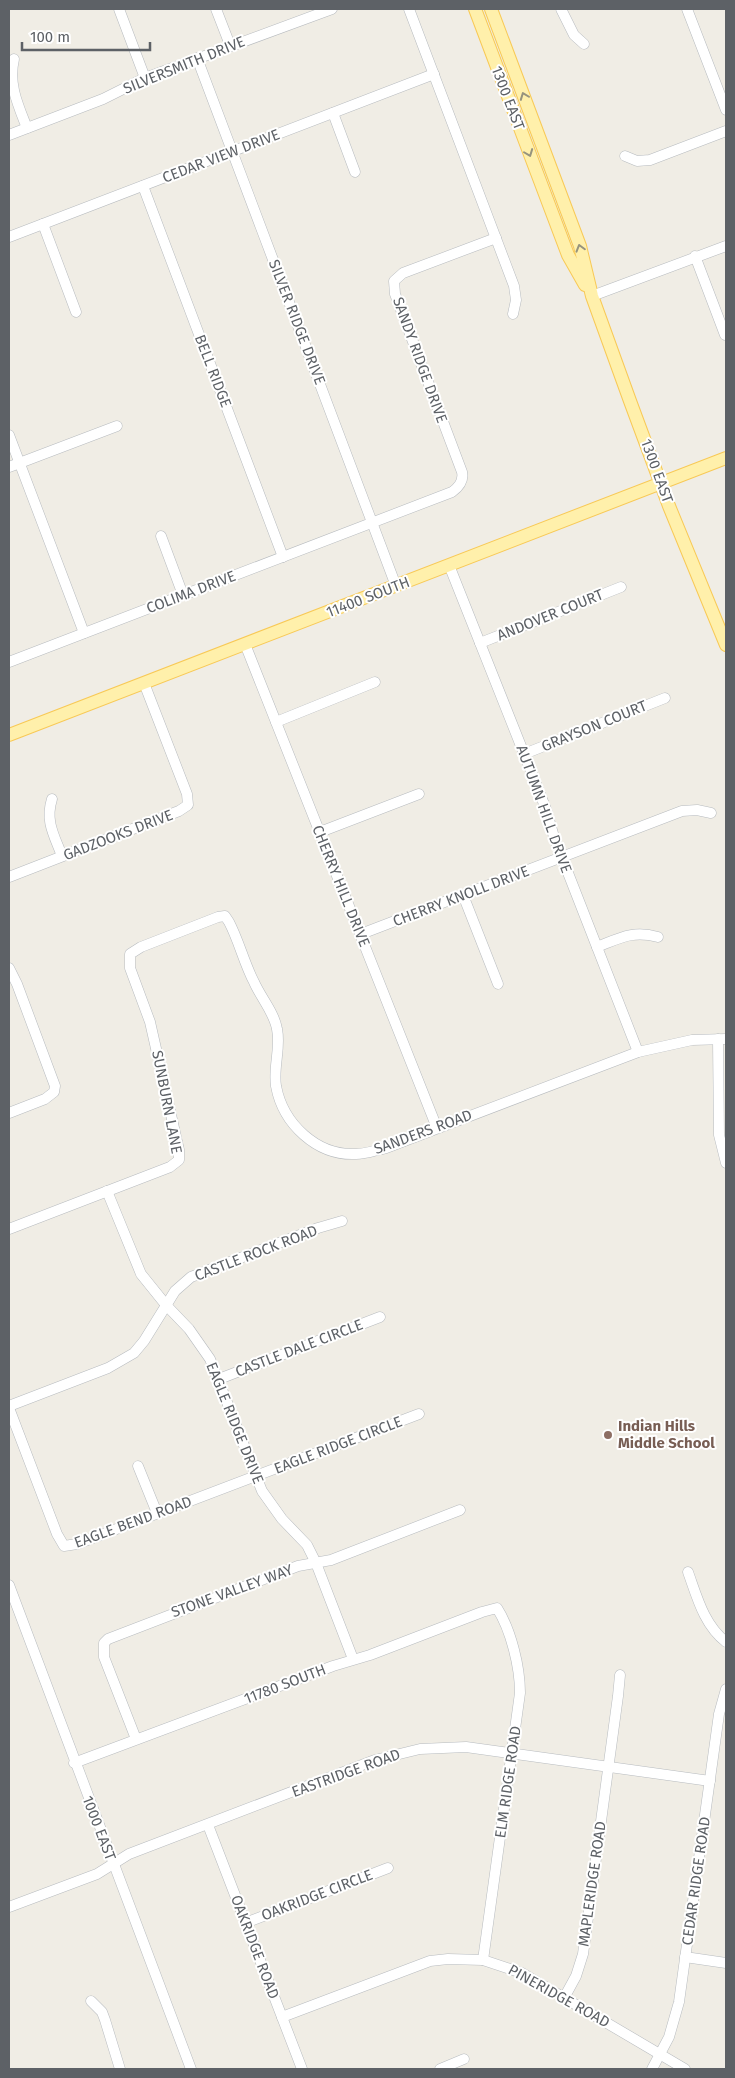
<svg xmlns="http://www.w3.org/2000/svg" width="735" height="2078" viewBox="0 0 735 2078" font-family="'Fira Sans',sans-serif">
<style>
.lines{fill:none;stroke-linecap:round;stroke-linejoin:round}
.minor-casing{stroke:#b7bbbf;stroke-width:11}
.major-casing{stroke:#f8c956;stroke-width:14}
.minor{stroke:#fff;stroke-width:10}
.major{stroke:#fff0ab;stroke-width:12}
.oneway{stroke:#96937e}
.education-dot{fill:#8d6e63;stroke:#fff;stroke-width:2}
.labels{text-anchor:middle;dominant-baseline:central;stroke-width:4;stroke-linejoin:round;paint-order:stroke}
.street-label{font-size:15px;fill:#5d6166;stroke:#fff}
.education-label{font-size:15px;font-weight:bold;fill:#785e54;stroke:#fff;text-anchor:start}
</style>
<rect width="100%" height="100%" fill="#f0ede5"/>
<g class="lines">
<defs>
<g id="minor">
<polyline points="119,9 145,78"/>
<polyline points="216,9 230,45"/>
<polyline points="409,9 514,286 516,300 513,314"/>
<polyline points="561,9 574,35 584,44"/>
<polyline points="687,9 726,110"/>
<polyline points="197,58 396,586"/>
<path d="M14,59C8,84 18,105 27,128"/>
<polyline points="333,113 355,172"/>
<polyline points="9,135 103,99 145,78 332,9"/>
<polyline points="625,156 637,161 650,160 726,131"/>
<polyline points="143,186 283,557"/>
<polyline points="43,224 76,312"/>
<polyline points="9,237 434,74"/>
<polyline points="695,256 725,335"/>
<polyline points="592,296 726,246"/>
<polyline points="9,435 84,633"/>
<polyline points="9,467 117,426"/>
<polyline points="161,536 183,595"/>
<polyline points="449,565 546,809 554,837 638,1052"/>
<polyline points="480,643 621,587"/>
<polyline points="245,644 437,1128"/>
<path d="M9,662L452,492C459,487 464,481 462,472L395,294L394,281L403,273L496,238"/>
<polyline points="276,722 375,682"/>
<polyline points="524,754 665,698"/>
<path d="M52,799C45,821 54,835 62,856"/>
<polyline points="320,832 419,794"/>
<polyline points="9,877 179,811 188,805 187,794 144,683"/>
<polyline points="463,895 498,984"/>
<polyline points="361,934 682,811 697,810 711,813"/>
<path d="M597,947C620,938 633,930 658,937"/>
<polyline points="9,968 17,984 55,1086 54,1092 45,1099 9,1113"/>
<polyline points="718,1039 719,1135 726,1163"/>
<polyline points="107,1191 141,1274 166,1305 189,1329 210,1359 262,1491 282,1519 307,1545 316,1563 353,1659"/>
<path d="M9,1229L170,1167L179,1160V1150L150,1022L130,968V954L141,947L218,917L225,916L229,922C239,941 244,963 254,982C261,998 274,1012 277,1029C281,1048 273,1067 276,1086C283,1124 317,1156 356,1154C366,1154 376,1150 386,1148L638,1052L692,1040L726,1039"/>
<polyline points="219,1379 380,1317"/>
<polyline points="9,1406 108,1368 134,1353 144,1341 175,1291 191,1277 318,1228 342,1221"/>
<polyline points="9,1408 57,1534 64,1546 77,1544 419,1414"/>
<polyline points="138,1466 157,1513"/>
<path d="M688,1572C697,1597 704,1625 726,1642"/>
<polyline points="9,1585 191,2069"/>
<polyline points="136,1739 104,1657 104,1643 108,1639 298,1566 331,1560 460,1510"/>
<path d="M74,1763L333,1666L370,1655L482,1612L497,1608C511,1630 520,1667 520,1693L483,1960"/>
<polyline points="208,1825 302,2069"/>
<polyline points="9,1907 97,1874 129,1854 375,1760 420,1749 466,1747 710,1781"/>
<polyline points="245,1923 388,1868"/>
<polyline points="685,1957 726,1963"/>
<polyline points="564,1998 576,1976 583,1954 618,1696 620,1675"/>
<polyline points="91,2001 102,2012 105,2020 120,2069"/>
<polyline points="282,2017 430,1961 448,1959 483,1960 522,1973 685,2069"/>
<polyline points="440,2069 464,2059"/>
<polyline points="652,2069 669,2037 679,2002 719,1714 726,1689"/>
</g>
<g id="major">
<polyline points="475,9 568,255 585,285"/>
<polyline points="491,9 580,246 592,296 630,401 669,506 726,645"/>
<polyline points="9,735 726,458"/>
</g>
</defs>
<use href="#minor" class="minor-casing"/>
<use href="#major" class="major-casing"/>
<use href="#minor" class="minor"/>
<use href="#major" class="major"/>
</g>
<defs><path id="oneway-chevron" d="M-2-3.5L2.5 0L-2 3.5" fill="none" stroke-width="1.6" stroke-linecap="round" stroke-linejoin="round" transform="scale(1.25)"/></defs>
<g class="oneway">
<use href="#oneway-chevron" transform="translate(524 96) rotate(-111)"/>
<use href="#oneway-chevron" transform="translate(529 153) rotate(69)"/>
<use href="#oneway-chevron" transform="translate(580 248) rotate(-106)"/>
</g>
<circle class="education-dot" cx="608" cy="1435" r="5"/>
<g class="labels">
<g class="street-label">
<text transform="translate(184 65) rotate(-22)">SILVERSMITH DRIVE</text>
<text transform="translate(508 98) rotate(69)">1300 EAST</text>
<text transform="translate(221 156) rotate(-21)">CEDAR VIEW DRIVE</text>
<text transform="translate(297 322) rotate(69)">SILVER RIDGE DRIVE</text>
<text transform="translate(420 360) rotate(70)">SANDY RIDGE DRIVE</text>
<text transform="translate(213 371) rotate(69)">BELL RIDGE</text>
<text transform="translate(657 471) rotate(70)">1300 EAST</text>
<text transform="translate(191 592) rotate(-21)">COLIMA DRIVE</text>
<text transform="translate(368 597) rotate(-21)">11400 SOUTH</text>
<text transform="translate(550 615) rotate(-22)">ANDOVER COURT</text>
<text transform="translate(594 726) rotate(-22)">GRAYSON COURT</text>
<text transform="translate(544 809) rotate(70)">AUTUMN HILL DRIVE</text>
<text transform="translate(118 835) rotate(-21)">GADZOOKS DRIVE</text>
<text transform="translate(341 886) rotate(68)">CHERRY HILL DRIVE</text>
<text transform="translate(461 896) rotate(-21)">CHERRY KNOLL DRIVE</text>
<text transform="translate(167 1102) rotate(79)">SUNBURN LANE</text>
<text transform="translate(423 1132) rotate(-20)">SANDERS ROAD</text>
<text transform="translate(256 1253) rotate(-21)">CASTLE ROCK ROAD</text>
<text transform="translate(299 1348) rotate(-21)">CASTLE DALE CIRCLE</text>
<text transform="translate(235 1423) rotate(68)">EAGLE RIDGE DRIVE</text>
<text transform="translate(338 1445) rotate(-21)">EAGLE RIDGE CIRCLE</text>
<text transform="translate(133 1522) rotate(-20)">EAGLE BEND ROAD</text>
<text transform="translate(232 1591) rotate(-20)">STONE VALLEY WAY</text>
<text transform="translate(285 1684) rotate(-21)">11780 SOUTH</text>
<text transform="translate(346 1773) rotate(-20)">EASTRIDGE ROAD</text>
<text transform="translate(508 1782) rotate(-82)">ELM RIDGE ROAD</text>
<text transform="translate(99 1828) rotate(69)">1000 EAST</text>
<text transform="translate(696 1881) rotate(-82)">CEDAR RIDGE ROAD</text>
<text transform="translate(592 1884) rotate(-82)">MAPLERIDGE ROAD</text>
<text transform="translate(317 1895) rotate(-21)">OAKRIDGE CIRCLE</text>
<text transform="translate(255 1947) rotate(69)">OAKRIDGE ROAD</text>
<text transform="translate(559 1996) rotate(29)">PINERIDGE ROAD</text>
</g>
<g class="education-label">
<text x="618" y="1426">Indian Hills<tspan x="618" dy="17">Middle School</tspan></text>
</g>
</g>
<rect width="735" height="2078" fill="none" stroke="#5d6166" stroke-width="20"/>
<path d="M22 42v8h128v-8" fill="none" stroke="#5d6166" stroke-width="2.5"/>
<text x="30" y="42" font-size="15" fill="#5d6166" stroke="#ffffff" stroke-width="4" paint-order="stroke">100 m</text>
</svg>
